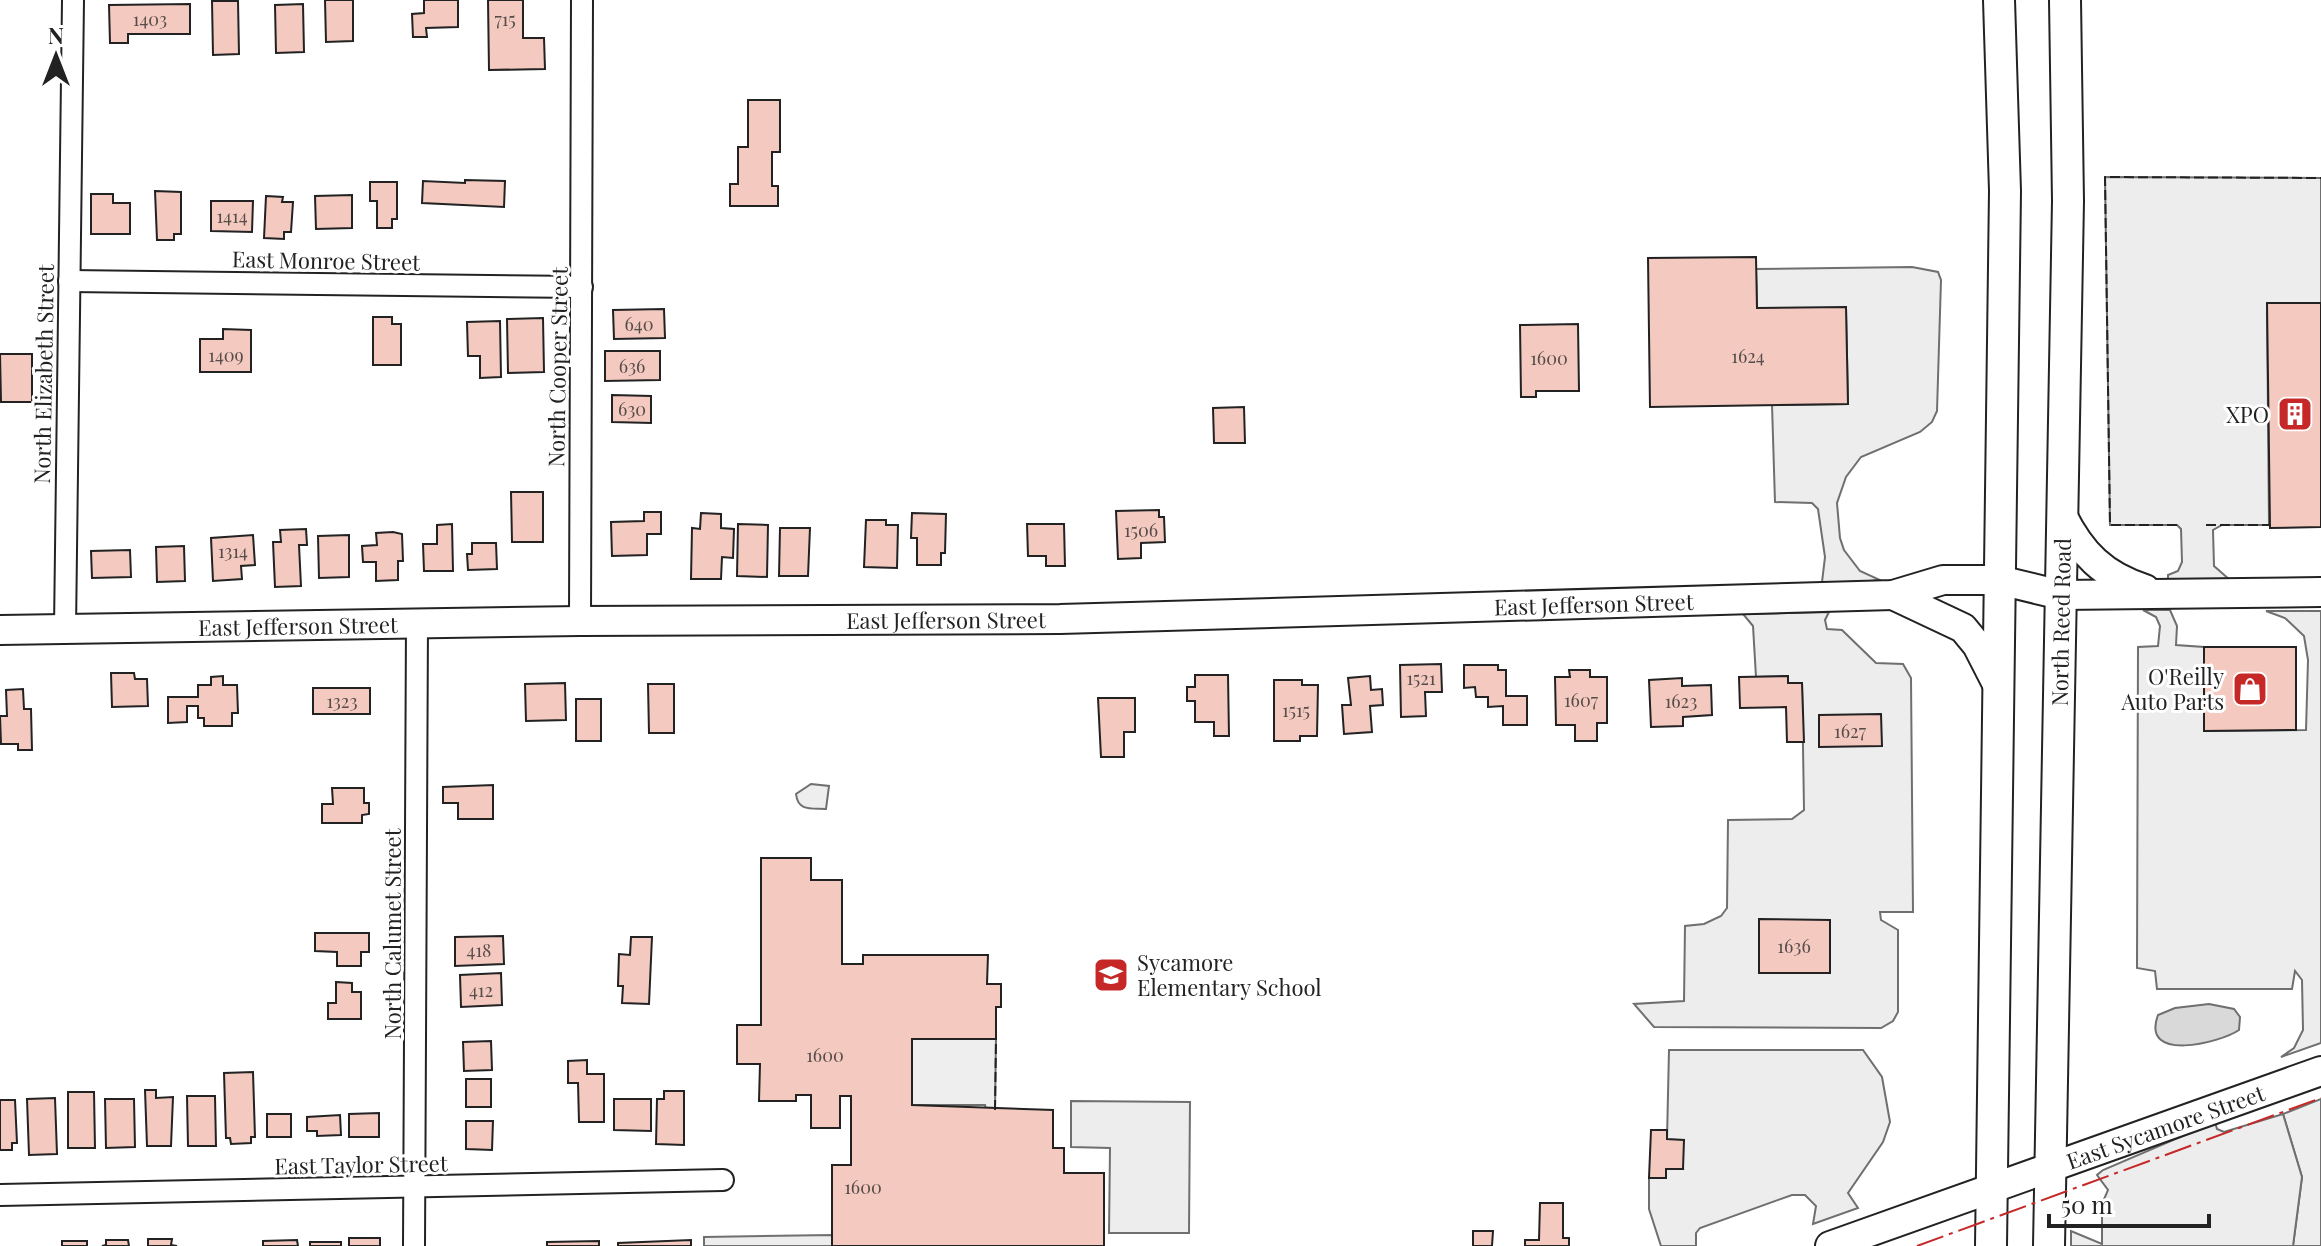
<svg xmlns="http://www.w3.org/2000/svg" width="2321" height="1246" viewBox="0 0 2321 1246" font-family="'Playfair Display',serif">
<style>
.green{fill:#eee;stroke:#6f6f6f;stroke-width:2}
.parking{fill:#ededed;stroke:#6f6f6f;stroke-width:2}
.water{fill:#d9d9d9;stroke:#6f6f6f;stroke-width:2}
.building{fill:#f3c9c0;stroke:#222;stroke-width:2}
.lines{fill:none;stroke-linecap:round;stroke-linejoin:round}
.street-casing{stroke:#222;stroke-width:24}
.secondary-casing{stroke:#222;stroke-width:32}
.primary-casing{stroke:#222;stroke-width:34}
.street{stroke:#fff;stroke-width:20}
.secondary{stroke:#fff;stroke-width:28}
.primary{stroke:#fff;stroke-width:30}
.fence{stroke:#222;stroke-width:2;stroke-dasharray:10 4;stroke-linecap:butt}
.power{stroke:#c62828;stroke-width:2;stroke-dasharray:28 6 4 6;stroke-linecap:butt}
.labels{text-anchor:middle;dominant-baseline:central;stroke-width:6;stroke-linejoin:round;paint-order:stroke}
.number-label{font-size:18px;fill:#564c4a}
.street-label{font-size:22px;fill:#222;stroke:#fff}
.poi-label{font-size:22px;fill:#222;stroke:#fff;text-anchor:end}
</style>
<rect width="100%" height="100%" fill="#fff"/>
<g class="green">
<path d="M811,784L829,786L826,809C812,808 798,812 796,794Z"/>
<polygon points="912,1039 996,1039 995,1110 986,1110 985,1105 912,1105"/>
<polygon points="2321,1099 2321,1246 2293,1246 2302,1177 2283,1114"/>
</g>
<g class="parking">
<polygon points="2105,177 2321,178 2321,303 2267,303 2269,525 2222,525 2213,530 2214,566 2230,580 2168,581 2168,575 2178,571 2182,562 2181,529 2177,525 2110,525"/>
<polygon points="1912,267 1938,272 1941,280 1937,411 1932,422 1920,432 1861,457 1846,477 1837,503 1840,538 1844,550 1860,571 1880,580 1818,586 1822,582 1825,557 1818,509 1812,503 1775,502 1772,405 1848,404 1846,308 1757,308 1756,269"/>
<polygon points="2143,610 2170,610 2177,626 2176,645 2204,647 2204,731 2306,730 2308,660 2304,636 2285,618 2266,611 2321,611 2321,1043 2281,1057 2294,1048 2303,1030 2302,980 2295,971 2292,989 2157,989 2155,971 2137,968 2138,647 2158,646 2160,626 2156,617"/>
<polygon points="1829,612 1825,620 1827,629 1842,630 1876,663 1903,664 1911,678 1913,912 1880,912 1881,920 1898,930 1898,1012 1893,1021 1881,1028 1654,1027 1634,1004 1684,1001 1685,926 1704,924 1721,916 1727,908 1728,820 1792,819 1804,810 1802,684 1788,683 1787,676 1756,677 1753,626 1743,614"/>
<polygon points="1669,1050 1863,1050 1882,1077 1890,1122 1883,1142 1848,1193 1858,1208 1813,1224 1816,1206 1805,1195 1792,1195 1700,1228 1696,1233 1696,1246 1661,1246 1649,1209 1649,1178 1665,1178 1666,1169 1683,1169 1667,1139"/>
<polygon points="1071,1101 1190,1102 1189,1233 1109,1233 1110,1148 1071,1147"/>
<polygon points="2283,1114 2302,1177 2293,1246 2071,1246 2071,1231 2102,1244 2102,1204 2108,1190 2097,1175 2103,1170 2215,1122 2217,1129 2224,1132"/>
<polygon points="832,1235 832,1246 704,1246 704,1237"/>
</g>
<path class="water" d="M2209,1004L2234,1009L2240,1017L2239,1030C2220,1043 2140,1063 2158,1015L2175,1008Z"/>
<g class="building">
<polygon points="325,0 353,0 353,41 326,42"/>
<polygon points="424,0 458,0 458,27 426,28 427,37 413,37 412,14 424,13"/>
<polygon points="488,0 523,0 523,38 544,38 545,69 489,70"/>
<polygon points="212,1 238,1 239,54 213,55"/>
<polygon points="190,4 190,34 128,34 128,43 110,43 109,5"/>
<polygon points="303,4 304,52 276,53 275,5"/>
<polygon points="748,100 780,100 780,152 772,152 772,186 778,186 778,206 730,206 730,184 738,184 738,147 748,147"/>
<polygon points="465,180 505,181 504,207 422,203 423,181 465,183"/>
<polygon points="370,182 397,182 397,219 392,219 392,228 377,228 377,201 370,201"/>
<polygon points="155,191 181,192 181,234 174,234 174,240 157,240"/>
<polygon points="91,194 113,194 113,203 130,203 130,234 91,234"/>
<polygon points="352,195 352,228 316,229 315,196"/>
<polygon points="266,196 283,197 282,202 293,202 291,232 284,232 284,239 264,238"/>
<polygon points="211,201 253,201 252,232 211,231"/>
<polygon points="1756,257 1757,308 1846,307 1848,404 1650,407 1648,258"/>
<polygon points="2267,303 2321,303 2321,527 2270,528"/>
<polygon points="664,309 665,338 614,339 613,310"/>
<polygon points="373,317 392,317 392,324 401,324 401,365 373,365"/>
<polygon points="543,318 544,372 508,373 507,319"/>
<polygon points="500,321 501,377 480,378 480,356 468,356 467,322"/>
<polygon points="1578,324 1579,391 1536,391 1536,397 1521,397 1520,325"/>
<polygon points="223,329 251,330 251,372 200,372 200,339 223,339"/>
<polygon points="605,351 660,351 660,380 605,381"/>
<polygon points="0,354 32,354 32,402 1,402"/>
<polygon points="612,395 651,396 651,423 612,422"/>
<polygon points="1244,407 1245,443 1214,443 1213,408"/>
<polygon points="511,492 543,492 543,542 512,542"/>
<polygon points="1159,510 1159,517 1164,517 1165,542 1141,543 1141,558 1118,559 1116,511"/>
<polygon points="644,512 661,512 661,534 647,534 647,555 612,556 611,522 644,521"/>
<polygon points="701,513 721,514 721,528 734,529 733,558 722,557 721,579 691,579 692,528 700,529"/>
<polygon points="912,513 946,514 945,553 941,553 941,565 917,565 917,538 911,538"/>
<polygon points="866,520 886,520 886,525 898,525 897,568 864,567"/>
<polygon points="452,524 453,571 424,571 423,544 437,544 437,525"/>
<polygon points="738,524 768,525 767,577 737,576"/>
<polygon points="1027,524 1064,524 1065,566 1046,566 1046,556 1028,556"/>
<polygon points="780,528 810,528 808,576 779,576"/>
<polygon points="306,529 307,545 299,545 301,586 275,587 273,542 281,542 280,530"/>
<polygon points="393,532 402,534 403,561 398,561 398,580 376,581 376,562 363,562 362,546 377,545 376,533"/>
<polygon points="253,535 255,565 241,566 242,579 213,581 211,538"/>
<polygon points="349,535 349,577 319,578 318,536"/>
<polygon points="472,543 496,543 497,569 468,570 467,554 472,554"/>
<polygon points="184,546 185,581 157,582 156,547"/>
<polygon points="130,550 131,577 92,578 91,551"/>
<polygon points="2204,647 2296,647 2296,730 2204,731"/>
<polygon points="1441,664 1442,692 1425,692 1426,716 1401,717 1400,665"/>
<polygon points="1464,665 1498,665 1498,670 1506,670 1506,696 1527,696 1527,725 1503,725 1503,706 1488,707 1488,697 1476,697 1475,687 1464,688"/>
<polygon points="1569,670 1590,670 1590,677 1607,677 1607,723 1597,723 1597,741 1575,741 1575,725 1556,725 1555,677 1570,677"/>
<polygon points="111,673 134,673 135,679 147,679 148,706 112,707"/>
<polygon points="1195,675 1228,675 1229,736 1214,736 1214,722 1195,722 1195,701 1187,701 1187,687 1195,687"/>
<polygon points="223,676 223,685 237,685 238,713 232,713 232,726 204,726 204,718 198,718 198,706 187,706 187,722 168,723 168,697 198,697 198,685 211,685 211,677"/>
<polygon points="1370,676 1371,690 1382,689 1383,705 1370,706 1372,732 1344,734 1342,705 1351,705 1348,678"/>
<polygon points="1788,676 1788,683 1802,683 1804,742 1787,742 1786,707 1740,708 1739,677"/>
<polygon points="1682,678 1682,686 1711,685 1712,715 1683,717 1683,726 1651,727 1649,680"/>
<polygon points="1274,680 1302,680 1302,685 1318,685 1317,736 1300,736 1300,741 1274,741"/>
<polygon points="565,683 566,720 526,721 525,684"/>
<polygon points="648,684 674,684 674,733 649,733"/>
<rect x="313" y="688" width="57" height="26"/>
<polygon points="23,689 24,709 31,709 32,750 18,750 18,744 1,744 0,716 7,716 6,690"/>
<polygon points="1098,698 1135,698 1135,732 1124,732 1124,757 1101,757"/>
<rect x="576" y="699" width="25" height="42"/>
<polygon points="1881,714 1882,746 1819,747 1819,715"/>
<polygon points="493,785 493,819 458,819 458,803 443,803 443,787"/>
<polygon points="332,788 364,788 364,803 369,803 369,814 362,815 362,823 322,823 322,804 333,804"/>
<polygon points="761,858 811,858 811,880 842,880 842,964 863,964 863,955 988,955 987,984 1001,984 1001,1007 996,1007 996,1039 912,1039 912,1105 1053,1110 1053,1148 1064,1148 1064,1173 1104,1173 1104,1246 832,1246 832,1165 851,1165 851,1096 840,1096 840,1128 811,1128 811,1095 796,1095 796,1101 759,1101 760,1064 737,1064 737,1025 761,1025"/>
<polygon points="1759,919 1830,920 1830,973 1759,973"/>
<polygon points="315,933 369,933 369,952 361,952 361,966 337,966 337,952 315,951"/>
<polygon points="503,936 504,964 455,966 455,937"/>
<polygon points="631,937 652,937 649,1004 622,1003 623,986 618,986 619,954 630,955"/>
<polygon points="501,973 502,1005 461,1007 460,975"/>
<polygon points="336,982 352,983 352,992 361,992 361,1019 328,1019 328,1003 336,1003"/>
<polygon points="491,1041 492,1070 464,1071 463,1042"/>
<polygon points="587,1060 587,1074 604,1074 604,1122 579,1122 578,1083 568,1083 568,1061"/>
<polygon points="253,1072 255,1137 251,1137 251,1143 231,1144 230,1138 226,1138 224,1073"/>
<rect x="466" y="1079" width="25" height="28"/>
<polygon points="145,1090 156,1090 156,1098 173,1097 171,1146 147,1146"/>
<polygon points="664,1091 684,1091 684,1145 656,1144 657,1099 664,1099"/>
<polygon points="68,1092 94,1092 95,1148 68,1148"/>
<polygon points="187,1096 215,1096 216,1146 188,1146"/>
<polygon points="55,1098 57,1154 29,1155 27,1099"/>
<polygon points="105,1099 134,1099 135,1147 106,1148"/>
<polygon points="614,1099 651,1099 651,1131 614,1130"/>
<polygon points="0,1100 15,1100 17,1143 12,1143 12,1150 0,1150"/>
<polygon points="379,1113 379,1137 349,1137 349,1114"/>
<rect x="267" y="1114" width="24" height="23"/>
<polygon points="340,1115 341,1135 317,1136 317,1131 307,1131 307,1117"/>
<polygon points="466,1121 493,1121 492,1150 466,1149"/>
<polygon points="1651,1130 1667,1130 1667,1139 1684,1140 1683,1169 1666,1169 1666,1178 1649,1178"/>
<polygon points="1540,1203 1563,1203 1563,1238 1569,1238 1569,1246 1525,1246 1525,1240 1539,1240"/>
<polygon points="1473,1231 1493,1231 1492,1246 1473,1246"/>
<rect x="349" y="1238" width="31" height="8"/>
<polygon points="148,1239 172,1239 171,1245 177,1246 148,1246"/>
<polygon points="106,1240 128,1240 129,1246 102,1246 106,1245"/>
<polygon points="297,1240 298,1246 263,1246 263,1241"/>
<polygon points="691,1240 691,1246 618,1246 618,1243"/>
<rect x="62" y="1241" width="25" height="5"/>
<polygon points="599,1241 599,1246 547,1246 547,1242"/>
<rect x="310" y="1242" width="31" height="4"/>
</g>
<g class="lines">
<defs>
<g id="street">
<polyline points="69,281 582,287"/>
<polyline points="580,621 582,0"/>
<polyline points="65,629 73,0"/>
<polyline points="0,1195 723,1180"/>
<polyline points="414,1246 417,623"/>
</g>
<g id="secondary">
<path d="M2062,515C2081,553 2103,576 2145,589"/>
<polyline points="1893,595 1963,628 1977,645 1997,684"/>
<path id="s1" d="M0,630L580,621L1060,619L1893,595L1943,580H1999L2061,595L2321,592"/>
<path id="s2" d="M1830,1246L2321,1071"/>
</g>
<g id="primary">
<polyline points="1991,1246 2005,191 1999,0"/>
<path id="s3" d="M2049,1246L2068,201L2065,0"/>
</g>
</defs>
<use href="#street" class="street-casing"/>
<use href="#secondary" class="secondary-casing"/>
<use href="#primary" class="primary-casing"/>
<use href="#street" class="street"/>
<use href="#secondary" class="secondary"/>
<use href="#primary" class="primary"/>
<g class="fence">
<polyline points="2177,525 2110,525 2105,177 2321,178"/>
<polyline points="2206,525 2269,525"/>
<polyline points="995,1110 996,1039"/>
</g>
<polyline class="power" points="1917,1246 2321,1098"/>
</g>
<defs>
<symbol id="building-square" viewBox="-11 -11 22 22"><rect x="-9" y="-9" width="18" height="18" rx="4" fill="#c62828" stroke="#fff"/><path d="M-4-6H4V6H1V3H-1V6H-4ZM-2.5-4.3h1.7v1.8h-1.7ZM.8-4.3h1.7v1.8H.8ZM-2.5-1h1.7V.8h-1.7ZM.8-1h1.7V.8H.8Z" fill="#fff"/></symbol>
<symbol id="shop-square" viewBox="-11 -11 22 22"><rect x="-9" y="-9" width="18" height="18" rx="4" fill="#c62828" stroke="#fff"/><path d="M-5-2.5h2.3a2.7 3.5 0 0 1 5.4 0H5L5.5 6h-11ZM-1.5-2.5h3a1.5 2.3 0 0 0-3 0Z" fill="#fff"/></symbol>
<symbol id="school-square" viewBox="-11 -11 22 22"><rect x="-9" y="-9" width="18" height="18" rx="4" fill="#c62828" stroke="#fff"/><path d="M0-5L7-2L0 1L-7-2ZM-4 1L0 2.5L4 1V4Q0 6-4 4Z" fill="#fff"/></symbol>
</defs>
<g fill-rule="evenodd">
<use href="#building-square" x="2275" y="394" width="40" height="40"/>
<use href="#shop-square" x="2230" y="669" width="40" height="40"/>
<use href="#school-square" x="1091" y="955" width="40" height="40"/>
</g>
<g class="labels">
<g class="number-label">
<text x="150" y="19">1403</text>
<text x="505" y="19">715</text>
<text x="232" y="216">1414</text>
<text x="639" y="324">640</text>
<text x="226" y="355">1409</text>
<text x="1748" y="356">1624</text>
<text x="1549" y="358">1600</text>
<text x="632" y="366">636</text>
<text x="632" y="409">630</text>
<text x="1141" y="530">1506</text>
<text x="233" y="551">1314</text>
<text x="1421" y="678">1521</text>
<text x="1581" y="700">1607</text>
<text x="342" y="701">1323</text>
<text x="1681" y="701">1623</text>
<text x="1296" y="710">1515</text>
<text x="1850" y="731">1627</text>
<text x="1794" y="946">1636</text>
<text x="479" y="950">418</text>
<text x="481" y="990">412</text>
<text x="825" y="1055">1600</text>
<text x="863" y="1187">1600</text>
</g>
<g class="street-label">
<text transform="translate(326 260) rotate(1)">East Monroe Street</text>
<text transform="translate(557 367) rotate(-89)">North Cooper Street</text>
<text transform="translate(43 374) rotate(-89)">North Elizabeth Street</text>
<text stroke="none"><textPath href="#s1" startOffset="1594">East Jefferson Street</textPath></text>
<text stroke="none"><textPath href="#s1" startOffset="946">East Jefferson Street</textPath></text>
<text stroke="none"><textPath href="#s3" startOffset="624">North Reed Road</textPath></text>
<text stroke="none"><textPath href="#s1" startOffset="298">East Jefferson Street</textPath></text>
<text transform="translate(392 934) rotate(-90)">North Calumet Street</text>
<text stroke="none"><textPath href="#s2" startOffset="356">East Sycamore Street</textPath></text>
<text transform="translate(361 1164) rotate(-1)">East Taylor Street</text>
</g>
<g class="poi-label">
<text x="2269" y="414">XPO</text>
<text x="2224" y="676">O'Reilly<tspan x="2224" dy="25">Auto Parts</tspan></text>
<text x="1137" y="962" text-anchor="start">Sycamore<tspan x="1137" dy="25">Elementary School</tspan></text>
</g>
</g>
<g transform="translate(56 56)" stroke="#ffffff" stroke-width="6" paint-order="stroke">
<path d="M0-6L14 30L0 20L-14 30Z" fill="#222222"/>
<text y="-12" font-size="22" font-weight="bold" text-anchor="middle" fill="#222222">N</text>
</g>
<path d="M2049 1214v12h160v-12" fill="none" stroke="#222222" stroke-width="4"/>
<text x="2061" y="1214" font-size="24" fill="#222222" stroke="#ffffff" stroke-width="6" paint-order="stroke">50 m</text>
</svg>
